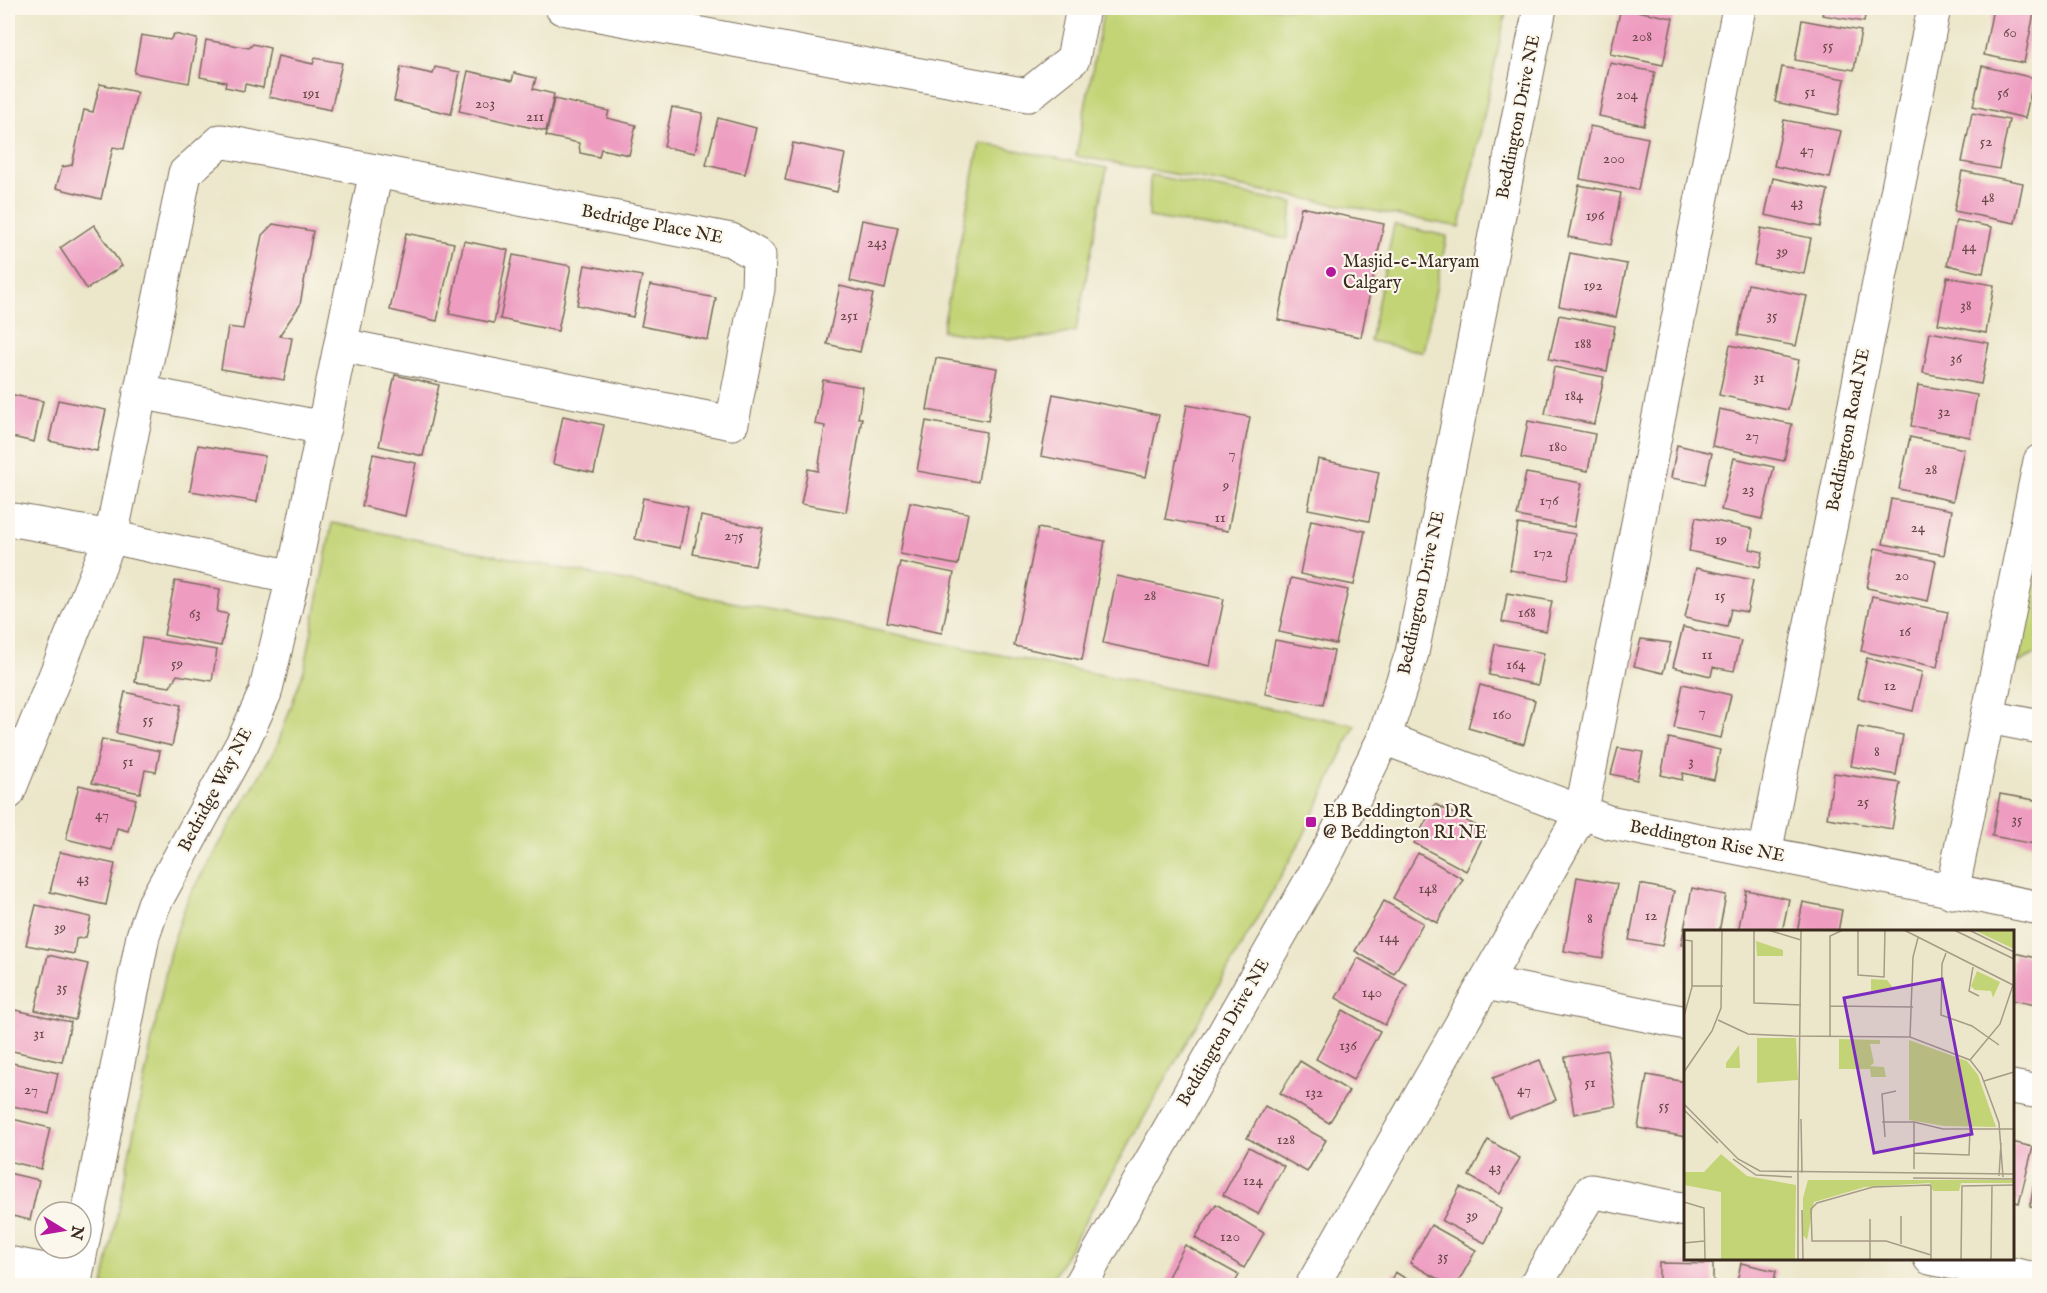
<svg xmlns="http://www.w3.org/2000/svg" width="2047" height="1293" viewBox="0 0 2047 1293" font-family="'IM FELL English',serif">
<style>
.green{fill:#c3d477;stroke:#7f7f4a;stroke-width:1.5}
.building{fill:#ee9dc1}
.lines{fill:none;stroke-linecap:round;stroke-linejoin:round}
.minor-casing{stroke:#796c5b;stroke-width:35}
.minor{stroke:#fff;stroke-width:33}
.poi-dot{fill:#b5179e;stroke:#fbf7ec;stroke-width:2}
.labels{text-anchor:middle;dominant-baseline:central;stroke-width:4.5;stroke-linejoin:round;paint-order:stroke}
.number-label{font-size:15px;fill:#684747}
.street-label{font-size:18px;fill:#3b2a1e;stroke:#fbf7ec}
.poi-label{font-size:18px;fill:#3b2a1e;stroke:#fbf7ec;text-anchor:start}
.inset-road{fill:none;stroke:#a59b86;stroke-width:1.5}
.view{fill:#7b2cbf;fill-opacity:0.15;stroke:#7b2cbf;stroke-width:3}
.inset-edge{fill:none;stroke:#3b2a1e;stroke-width:3}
</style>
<rect width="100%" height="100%" fill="#fbf7ec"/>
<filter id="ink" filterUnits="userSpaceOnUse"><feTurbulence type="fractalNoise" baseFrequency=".0167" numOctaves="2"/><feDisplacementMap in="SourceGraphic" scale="12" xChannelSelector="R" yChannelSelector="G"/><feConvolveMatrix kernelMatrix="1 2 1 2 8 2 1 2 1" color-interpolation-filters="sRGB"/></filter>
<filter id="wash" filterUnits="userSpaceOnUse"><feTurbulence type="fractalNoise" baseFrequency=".008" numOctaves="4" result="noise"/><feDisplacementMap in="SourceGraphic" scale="24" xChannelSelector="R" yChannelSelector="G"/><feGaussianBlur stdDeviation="1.35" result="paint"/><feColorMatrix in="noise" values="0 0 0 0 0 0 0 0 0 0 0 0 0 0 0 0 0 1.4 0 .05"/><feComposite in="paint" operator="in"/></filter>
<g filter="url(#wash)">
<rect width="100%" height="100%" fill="#ece7cb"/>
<g class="green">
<polygon points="1104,8 1507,8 1460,227 1076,156"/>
<path d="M980,143L1107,168L1076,331C1028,345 989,338 942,331Z"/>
<polygon points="1150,175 1293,203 1287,239 1149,217"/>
<polygon points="1394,225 1447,236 1423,352 1370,341"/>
<polygon points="332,523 1355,725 1303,837 1049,1285 103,1285 170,951 188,898 277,746 305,667"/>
<polygon points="2039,546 2039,652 2018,663"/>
</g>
<g id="blocks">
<g class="building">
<polygon points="951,8 983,8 981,14"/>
<polygon points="1621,8 1673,18 1663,65 1610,54"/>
<polygon points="1824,8 1866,8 1864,22 1822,15"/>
<polygon points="1993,8 2035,8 2024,63 1984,55"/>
<polygon points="8,10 14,11 9,37 8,37"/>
<polygon points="1802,20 1861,31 1854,70 1795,60"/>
<polygon points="174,34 197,39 189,83 134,73 141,35 170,40"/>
<polygon points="206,40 249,48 253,44 270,48 263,88 245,84 244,91 225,87 226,82 200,77"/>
<polygon points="278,56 313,64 315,58 342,63 331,110 269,97"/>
<polygon points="1610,63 1655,72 1644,125 1599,116"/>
<polygon points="1982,66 2034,78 2025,118 1973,106"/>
<polygon points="401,67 433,74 435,67 460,72 451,114 394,101"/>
<polygon points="1782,67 1845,79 1838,115 1775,102"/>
<polygon points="468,71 512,81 514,73 536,78 533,89 554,94 546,131 459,111"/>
<polygon points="100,84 137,92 124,149 113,147 101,199 56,188 62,167 72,165 84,110 93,112"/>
<polygon points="554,99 609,111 607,118 636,125 629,155 601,149 599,157 580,153 579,143 546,136"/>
<polygon points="672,107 703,113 695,153 664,147"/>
<polygon points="1972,113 2009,120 1999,169 1962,162"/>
<polygon points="718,118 756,128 745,174 706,165"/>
<polygon points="1784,120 1841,131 1830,178 1774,166"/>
<polygon points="1590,126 1648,138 1638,190 1580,179"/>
<polygon points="793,143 845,154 837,192 785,180"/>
<polygon points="1962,171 2023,183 2015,223 1954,211"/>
<polygon points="1773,178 1828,190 1820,227 1765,215"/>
<polygon points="1579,185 1621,193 1611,245 1568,237"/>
<polygon points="1301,207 1384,224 1361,337 1278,320"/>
<polygon points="862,220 898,227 885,289 850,281"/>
<polygon points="1956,220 1992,227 1983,273 1947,265"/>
<polygon points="273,224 313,231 300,305 279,336 292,338 284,380 221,369 228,327 243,329 262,235"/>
<polygon points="94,225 122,266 87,289 60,248"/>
<polygon points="1761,228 1811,238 1804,274 1754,265"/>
<polygon points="406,233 454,243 437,321 390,310"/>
<polygon points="464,241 508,250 494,323 449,314"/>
<polygon points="1570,253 1627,264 1616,317 1559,306"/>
<polygon points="513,255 571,266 558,331 500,319"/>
<polygon points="585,265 642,276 633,317 577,305"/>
<polygon points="1947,277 1994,285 1986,333 1938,324"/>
<polygon points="1748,284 1807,296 1796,346 1738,335"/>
<polygon points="650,285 716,298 708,340 641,326"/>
<polygon points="840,286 873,294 860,352 827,344"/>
<polygon points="1559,315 1615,326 1607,371 1549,359"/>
<polygon points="1930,332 1989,343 1981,384 1923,373"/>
<polygon points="1730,345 1799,360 1788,410 1719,395"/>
<polygon points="936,358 997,368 988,421 927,410"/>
<polygon points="1554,367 1604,377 1594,424 1545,414"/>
<polygon points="395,375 439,385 423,456 379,446"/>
<polygon points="823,380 863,387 858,418 862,418 846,512 801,504 808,469 818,471 825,426 815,424"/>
<polygon points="1918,385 1977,395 1970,437 1911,426"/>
<polygon points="8,394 43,401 34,442 8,436"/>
<polygon points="1053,394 1159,415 1146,477 1041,456"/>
<polygon points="58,400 106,410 97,451 49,441"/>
<polygon points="1187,405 1250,417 1228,531 1165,519"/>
<polygon points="1719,409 1792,424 1784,461 1712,446"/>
<polygon points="563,416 604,425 594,473 553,464"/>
<polygon points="926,421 986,432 978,482 917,471"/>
<polygon points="1528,421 1595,434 1588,471 1521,458"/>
<polygon points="1910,437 1964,449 1953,501 1899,489"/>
<polygon points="198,445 265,456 257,502 190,491"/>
<polygon points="1677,445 1712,453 1705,484 1671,478"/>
<polygon points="373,454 416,463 405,516 362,506"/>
<polygon points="1734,458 1774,467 1762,519 1721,510"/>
<polygon points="1318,459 1379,472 1369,521 1308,509"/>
<polygon points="1526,473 1582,483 1574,527 1517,516"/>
<polygon points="643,498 688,507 680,548 635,539"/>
<polygon points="1891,499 1952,510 1944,555 1883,544"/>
<polygon points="910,502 968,513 958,565 900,554"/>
<polygon points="701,516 763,528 755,566 693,554"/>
<polygon points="1696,517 1753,529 1750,549 1763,552 1760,567 1689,551"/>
<polygon points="1311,520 1365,531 1354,585 1300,574"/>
<polygon points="1518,524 1575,534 1567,580 1510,570"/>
<polygon points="1038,528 1105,541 1082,660 1014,646"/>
<polygon points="1875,548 1936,561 1928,601 1867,588"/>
<polygon points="900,562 954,573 942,633 887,622"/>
<polygon points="1696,568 1753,580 1747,612 1731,609 1727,627 1685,618"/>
<polygon points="1117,576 1224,599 1210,666 1103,643"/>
<polygon points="1291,578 1348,590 1336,644 1279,632"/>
<polygon points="175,581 220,589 217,612 228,614 221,646 164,635"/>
<polygon points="1507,593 1552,601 1546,631 1502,622"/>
<polygon points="1872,596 1948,612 1937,667 1861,651"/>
<polygon points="1683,627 1741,641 1734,671 1713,667 1711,676 1673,667"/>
<polygon points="142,638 217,650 212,681 177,675 170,687 135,682"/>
<polygon points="1641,639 1671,643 1663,673 1634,666"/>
<polygon points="1275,640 1334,651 1323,705 1265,694"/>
<polygon points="1495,644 1544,653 1538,685 1489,675"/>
<polygon points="1867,658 1922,672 1913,711 1858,698"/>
<polygon points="1683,684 1731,695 1721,738 1674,728"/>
<polygon points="1480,685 1535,700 1524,744 1468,728"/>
<polygon points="125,692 181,705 172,746 116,733"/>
<polygon points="1858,727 1903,735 1896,775 1851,766"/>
<polygon points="1669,738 1720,750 1714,780 1683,773 1682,780 1661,775"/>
<polygon points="102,739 160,751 156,772 145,770 140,793 92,783"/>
<polygon points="1618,748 1643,752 1637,780 1611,774"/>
<polygon points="1834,773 1900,783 1892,829 1827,818"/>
<polygon points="79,785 136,799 128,831 117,828 112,850 66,839"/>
<polygon points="2000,794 2040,801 2040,845 1992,836"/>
<polygon points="1435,804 1486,831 1466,871 1414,843"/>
<polygon points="60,852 115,864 106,905 50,892"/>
<polygon points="1418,853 1463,879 1437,923 1393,898"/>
<polygon points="1577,877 1617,884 1603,958 1564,951"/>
<polygon points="1640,884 1674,891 1662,946 1629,940"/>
<polygon points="1692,888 1726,895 1719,932 1686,932 1686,946 1681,945"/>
<polygon points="1746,890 1789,899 1782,932 1738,932"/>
<polygon points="1384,901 1423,923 1394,974 1355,951"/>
<polygon points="1803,902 1842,910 1838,932 1797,932"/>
<polygon points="36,905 91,917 86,937 76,939 74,954 26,945"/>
<polygon points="2015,953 2040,959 2040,1006 2012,1000 2012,962"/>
<polygon points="48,955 88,964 75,1020 35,1010"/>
<polygon points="1358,958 1407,985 1385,1025 1336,998"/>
<polygon points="15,1010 71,1022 62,1062 8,1050"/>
<polygon points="1343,1010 1380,1031 1353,1080 1316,1059"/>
<polygon points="1607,1050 1616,1106 1574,1114 1565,1057"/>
<polygon points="1540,1060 1556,1100 1509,1118 1493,1078"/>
<polygon points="1300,1061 1349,1091 1329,1123 1280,1093"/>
<polygon points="8,1062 58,1073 49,1114 8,1105"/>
<polygon points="1647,1075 1686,1082 1686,1137 1638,1128"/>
<polygon points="1265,1106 1326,1140 1307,1172 1247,1138"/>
<polygon points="8,1118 50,1128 41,1169 8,1161"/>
<polygon points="1488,1140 1520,1158 1500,1194 1469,1176"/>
<polygon points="2012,1142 2033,1147 2019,1203 2012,1201"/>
<polygon points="1249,1147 1284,1166 1258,1214 1223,1195"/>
<polygon points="2038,1160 2040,1161 2040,1209 2030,1207"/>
<polygon points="8,1173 39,1180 30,1220 8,1215"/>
<polygon points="1460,1187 1502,1208 1485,1243 1442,1221"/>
<polygon points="1216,1204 1264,1233 1244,1268 1195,1238"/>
<polygon points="1431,1225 1476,1250 1456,1286 1450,1286 1410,1263"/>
<polygon points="1185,1245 1239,1275 1233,1286 1163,1286"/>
<polygon points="1659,1263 1713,1264 1713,1286 1659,1286"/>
<polygon points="1741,1263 1776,1271 1773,1286 1736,1286"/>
<polygon points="1395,1272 1418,1286 1388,1286"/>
</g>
</g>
</g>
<g filter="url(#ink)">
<use href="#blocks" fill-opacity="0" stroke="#796c5b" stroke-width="1.5"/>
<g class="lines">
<defs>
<g id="minor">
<polyline points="562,8 1028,95 1073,59 1083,8"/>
<polyline points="140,392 324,428"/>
<polyline points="8,519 111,537 293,577 265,693 242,744 154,904 143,936 74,1286"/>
<polyline points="293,577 376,171"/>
<polyline points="1989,717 2040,727"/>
<polyline points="1384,738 1608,822 2040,908"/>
<polyline points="8,793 111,537 185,173 221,141 731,240 759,256 758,289 732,423 341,345"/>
<polyline points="1765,853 1934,8"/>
<polyline points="1952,892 2040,461"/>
<polyline points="1486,983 1686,1023"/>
<polyline points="2012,1087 2040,1092"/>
<polyline points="1930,1258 2040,1280"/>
<polyline points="8,1263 76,1276"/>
<polyline points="1080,1286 1330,847 1384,738 1412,653 1540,8"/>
<polyline points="1312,1286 1581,814 1739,8"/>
<polyline points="1535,1286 1591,1191 1686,1210"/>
</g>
</defs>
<use href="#minor" class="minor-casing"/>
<use href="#minor" class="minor"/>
</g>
</g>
<g class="poi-dot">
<circle cx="1331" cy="272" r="6"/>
<rect x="1305" y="816" width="12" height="12" rx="3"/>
</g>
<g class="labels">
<g class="number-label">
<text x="2010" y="32">60</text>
<text x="1642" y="36">208</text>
<text x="1828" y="45">55</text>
<text x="1810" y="91">51</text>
<text x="2003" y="92">56</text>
<text x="311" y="93">191</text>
<text x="1627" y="94">204</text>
<text x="485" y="103">203</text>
<text x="535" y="116">211</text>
<text x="1986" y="141">52</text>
<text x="1807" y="149">47</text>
<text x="1614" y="158">200</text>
<text x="1988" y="197">48</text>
<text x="1797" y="202">43</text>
<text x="1595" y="215">196</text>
<text x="877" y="242">243</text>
<text x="1969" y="246">44</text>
<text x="1782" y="251">39</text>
<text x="1593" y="285">192</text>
<text x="1966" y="305">38</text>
<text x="849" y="315">251</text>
<text x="1772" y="315">35</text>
<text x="1583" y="343">188</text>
<text x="1956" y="358">36</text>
<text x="1759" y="377">31</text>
<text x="1574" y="395">184</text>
<text x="1944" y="411">32</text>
<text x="1752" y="435">27</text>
<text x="1558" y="446">180</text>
<text x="1232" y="453">7</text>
<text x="1931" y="469">28</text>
<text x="1226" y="485">9</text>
<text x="1748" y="489">23</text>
<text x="1549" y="500">176</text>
<text x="1220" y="517">11</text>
<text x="1918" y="527">24</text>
<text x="734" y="535">275</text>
<text x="1721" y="539">19</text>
<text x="1543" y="552">172</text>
<text x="1902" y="575">20</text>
<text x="1150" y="595">28</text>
<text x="1720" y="595">15</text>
<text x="1527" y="612">168</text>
<text x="195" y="613">63</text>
<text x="1905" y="631">16</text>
<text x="1707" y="654">11</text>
<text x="177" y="663">59</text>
<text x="1516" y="664">164</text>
<text x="1890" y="685">12</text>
<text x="1702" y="711">7</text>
<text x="1502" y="714">160</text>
<text x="148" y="719">55</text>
<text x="1877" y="751">8</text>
<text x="128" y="761">51</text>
<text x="1691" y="761">3</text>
<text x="1863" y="801">25</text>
<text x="102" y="814">47</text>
<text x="2017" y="819">35</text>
<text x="83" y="878">43</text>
<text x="1428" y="888">148</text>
<text x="1651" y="915">12</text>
<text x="1590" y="918">8</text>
<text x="60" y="927">39</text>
<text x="1389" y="937">144</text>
<text x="62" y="987">35</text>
<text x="1372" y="992">140</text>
<text x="39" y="1033">31</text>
<text x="1348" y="1045">136</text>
<text x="1590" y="1082">51</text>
<text x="31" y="1089">27</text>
<text x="1524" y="1089">47</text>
<text x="1314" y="1092">132</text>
<text x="1664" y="1105">55</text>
<text x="1286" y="1139">128</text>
<text x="1495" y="1167">43</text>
<text x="1253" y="1180">124</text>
<text x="1472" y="1215">39</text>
<text x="1230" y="1236">120</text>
<text x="1443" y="1256">35</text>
</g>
<g class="street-label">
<text transform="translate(1519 117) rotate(-79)">Beddington Drive NE</text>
<text transform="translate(652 225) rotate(11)">Bedridge Place NE</text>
<text transform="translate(1849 430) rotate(-79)">Beddington Road NE</text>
<text transform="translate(1422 593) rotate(-78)">Beddington Drive NE</text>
<text transform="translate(216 790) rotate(-62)">Bedridge Way NE</text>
<text transform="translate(1707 842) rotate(11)">Beddington Rise NE</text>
<text transform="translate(1224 1033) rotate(-60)">Beddington Drive NE</text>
</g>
<g class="poi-label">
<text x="1343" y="262">Masjid-e-Maryam<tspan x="1343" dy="21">Calgary</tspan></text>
<text x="1323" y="812">EB Beddington DR<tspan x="1323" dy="21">@ Beddington RI NE</tspan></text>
</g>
</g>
<g transform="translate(1684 930)">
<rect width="330" height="330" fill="#ece7cb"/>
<path d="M290,0H330V19ZM72,11L99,20V26H73ZM293,41L316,52L309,68L307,61L291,60L287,56ZM187,49L203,50L211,60L187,61ZM73,108H112L114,150L73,153ZM155,109L196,110V114H186L190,133L186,136L200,137L202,147H187L186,139H155ZM225,110L283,131L294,145L312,197L260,196L225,190ZM55,115L56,138H42V133ZM37,224L63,246L112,255L111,330H37V262L0,255V242H20ZM124,250H330V253H277L275,261H249L246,253L181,257L130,272L123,310L119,305V268Z" fill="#c3d477"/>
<path class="inset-road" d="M70,0V73L117,75M84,0L117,10M174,0V45L200,47L201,0M220,0L329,55L316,94L286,130M270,0L330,29M285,0L330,22M0,10L8,11V57L0,86M262,23L258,34L257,85L288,96L315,115M289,37L285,61L295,66M8,56H39M146,76L229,77M34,90L64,104L109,106M108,106L226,107L286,130L297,144L315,193L319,247M146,106V6L159,0M226,107L229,27L234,8M0,142L28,101L37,78L38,0M300,151L330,142M0,174L54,229L76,241L330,244M0,180L34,213M117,189L118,243M198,192H230M201,207L198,164L212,161M230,223L285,225L286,199M49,229L72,245L108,247M230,239V192L259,199H330M114,243L117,0M315,246L317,213M229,248L330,249M0,272L20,278L21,330M118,280L119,330M217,286V314M186,289V330M0,313L20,311M247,325L202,311H128L127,279L133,273L189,257L246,255L247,257V330M114,330V243M277,330L278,256L330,255M307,330L308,255"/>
<path class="view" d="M258,49L288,204L190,223L160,68Z"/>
<rect width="330" height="330" class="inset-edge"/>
</g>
<rect width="2047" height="1293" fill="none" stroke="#fbf7ec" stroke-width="30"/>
<g transform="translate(63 1230) rotate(101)"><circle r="28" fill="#fbf7ec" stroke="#aea59a" stroke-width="1.5"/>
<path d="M0-4.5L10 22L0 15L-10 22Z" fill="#b5179e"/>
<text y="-9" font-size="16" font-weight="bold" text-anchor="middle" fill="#3b2a1e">N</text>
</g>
</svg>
